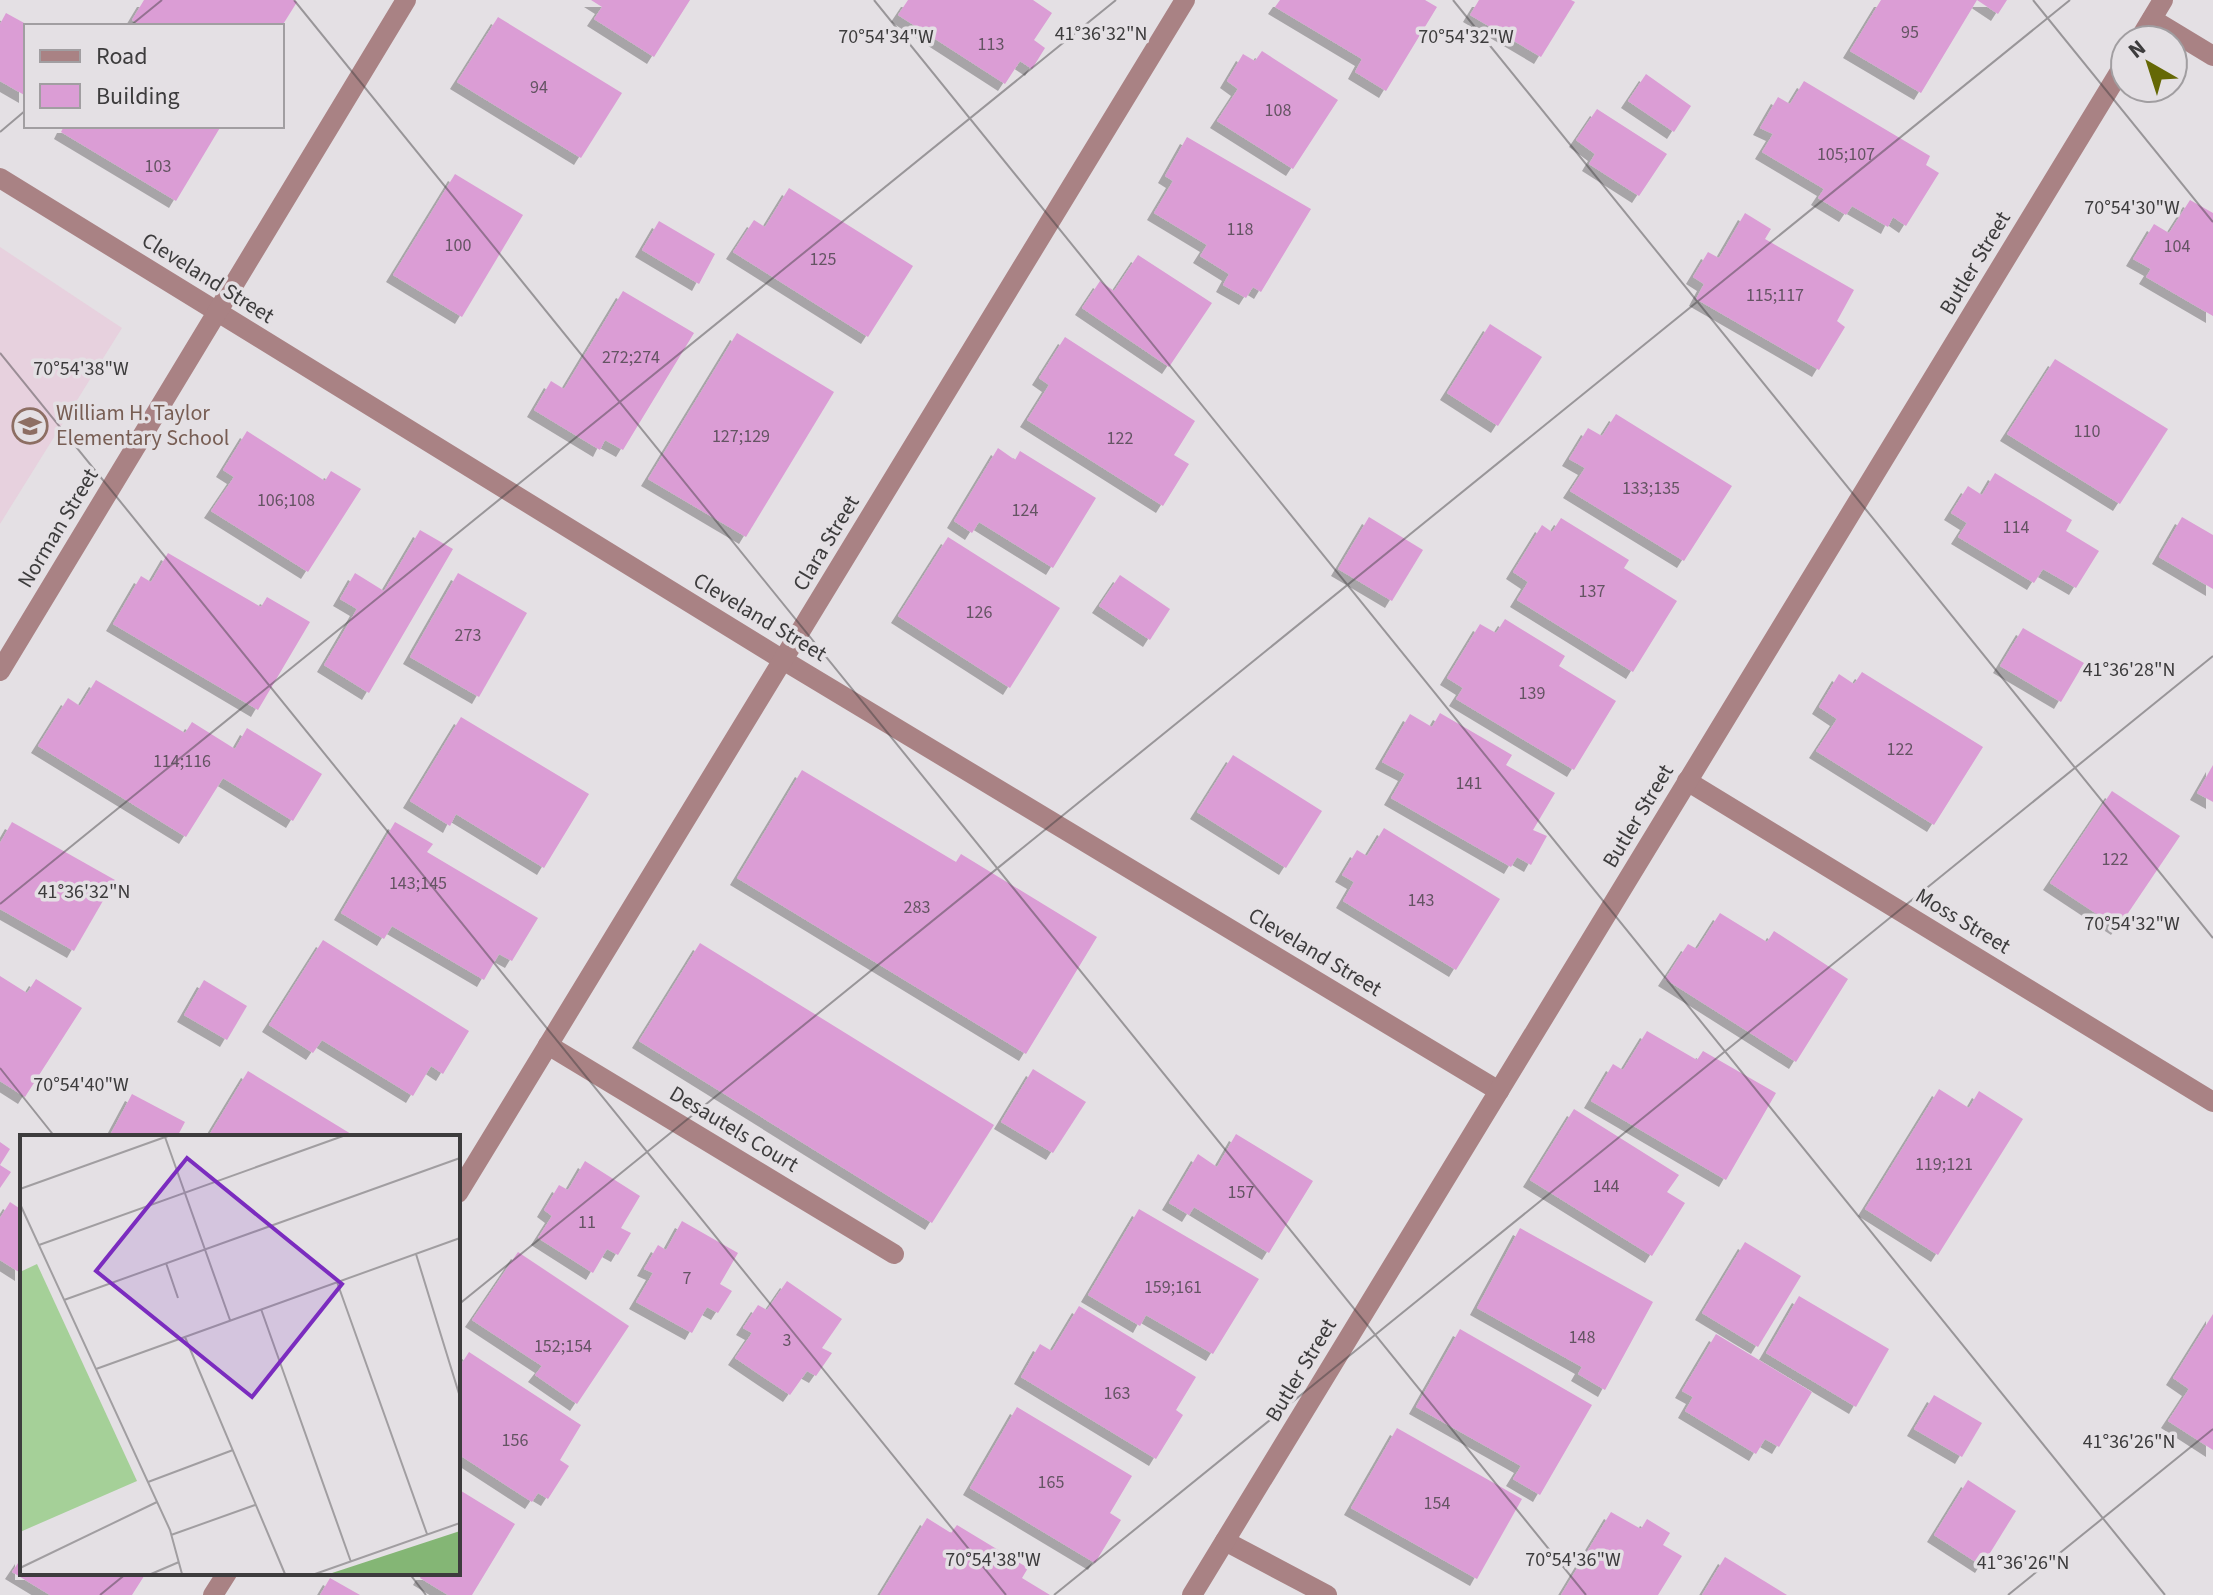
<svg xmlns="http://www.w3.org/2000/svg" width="2213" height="1595" viewBox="0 0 2213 1595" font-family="'Source Sans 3',sans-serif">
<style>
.education{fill:#e7d1de}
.building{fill:#db9dd5;filter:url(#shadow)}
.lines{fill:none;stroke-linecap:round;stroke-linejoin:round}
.minor{stroke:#a98284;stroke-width:20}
.ticks{fill:none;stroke:#3d3c3d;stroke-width:2;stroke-opacity:0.45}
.labels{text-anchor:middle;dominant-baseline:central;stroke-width:7;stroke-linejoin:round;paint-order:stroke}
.number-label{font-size:18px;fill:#645463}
.street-label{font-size:22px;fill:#3d3c3d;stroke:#e4e0e4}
.education-label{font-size:22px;fill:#785e54;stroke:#e4e0e4;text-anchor:start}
.inset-road{fill:none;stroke:#a19ea1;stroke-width:2}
.view{fill:#7b2cbf;fill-opacity:0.15;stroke:#7b2cbf;stroke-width:4}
.inset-edge{fill:none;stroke:#3d3c3d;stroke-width:4}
.ticks-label{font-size:20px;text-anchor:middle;fill:#3d3c3d;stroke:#e4e0e4;stroke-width:7;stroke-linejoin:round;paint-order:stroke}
</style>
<defs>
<filter id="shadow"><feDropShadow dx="-7" dy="7" stdDeviation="0" flood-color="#0004"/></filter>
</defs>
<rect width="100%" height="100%" fill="#e4e0e4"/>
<polygon class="education" points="0,247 122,328 0,524"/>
<g class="building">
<polygon points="144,0 293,0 297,2 282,26 142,26 132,20"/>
<polygon points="591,0 690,0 654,57 594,19 602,7"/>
<polygon points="908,0 1033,0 1052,13 1034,40 1045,48 1032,69 1020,61 1005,84 898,15"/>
<polygon points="1280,0 1425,0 1437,7 1386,91 1355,72 1362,59 1275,7"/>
<polygon points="1479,0 1571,0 1575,2 1541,57 1470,15"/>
<polygon points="1881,0 2007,0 1998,14 1977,0 1921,93 1850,51"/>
<polygon points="6,13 26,24 26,96 0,81 0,24"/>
<polygon points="498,17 622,93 581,158 457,82"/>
<polygon points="1262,51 1338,100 1293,169 1217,121 1238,89 1227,81 1243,54 1255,61"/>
<polygon points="1646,74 1691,106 1674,132 1628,101"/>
<polygon points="1804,81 1930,156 1926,165 1939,173 1906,226 1893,217 1888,227 1852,206 1846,215 1818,198 1824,189 1762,152 1773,134 1760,128 1778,97 1790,104"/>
<polygon points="1597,109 1667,154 1639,196 1589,164 1595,154 1576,140"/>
<polygon points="64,126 221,126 176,201 61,132"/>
<polygon points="1187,137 1311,209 1261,292 1253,287 1246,298 1223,285 1229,274 1200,256 1207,245 1154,213 1173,181 1165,176"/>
<polygon points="455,174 523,215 462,317 393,275"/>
<polygon points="789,188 913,266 868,337 733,252 754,220 765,227"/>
<polygon points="2190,200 2213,213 2213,316 2146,277 2151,269 2133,259 2154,224 2169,233"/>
<polygon points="1745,213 1771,229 1765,239 1854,290 1837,321 1845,327 1819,370 1696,299 1704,284 1693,277 1708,252 1719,258"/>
<polygon points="659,221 715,254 699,284 642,250"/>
<polygon points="1138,255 1212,303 1169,367 1082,308 1100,281 1114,291"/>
<polygon points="623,291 694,333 623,450 605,440 600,450 534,410 551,381 564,389"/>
<polygon points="1490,324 1542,357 1498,426 1447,393"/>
<polygon points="737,333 834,392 746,537 648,479"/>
<polygon points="1065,337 1195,421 1174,455 1189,464 1163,506 1027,420 1049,385 1039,378"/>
<polygon points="2055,359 2168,429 2120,504 2007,434"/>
<polygon points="1616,414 1732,486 1684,561 1570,491 1585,468 1569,459 1588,428 1602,436"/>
<polygon points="247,431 325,481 331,471 361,489 308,572 211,511 234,477 223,470"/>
<polygon points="998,448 1015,460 1020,451 1096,498 1053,568 979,522 972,533 954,521"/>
<polygon points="1995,473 2072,520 2066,531 2099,551 2076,588 2043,569 2034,583 1958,537 1967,523 1951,513 1968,486 1982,495"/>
<polygon points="1369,517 1423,550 1392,601 1338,569"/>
<polygon points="2182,517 2213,535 2213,589 2159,557"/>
<polygon points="1561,518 1629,560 1624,568 1677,601 1633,672 1517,600 1528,582 1513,572 1542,525 1552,532"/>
<polygon points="420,530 453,549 369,693 324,665 357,609 340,599 355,573 384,591"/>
<polygon points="948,537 1060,608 1010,688 898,616"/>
<polygon points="168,553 261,607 267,597 310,622 258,710 113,624 141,576 151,582"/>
<polygon points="458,573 527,613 479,697 410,657"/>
<polygon points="1120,575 1170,609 1150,640 1099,606"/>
<polygon points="1505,619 1565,656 1559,666 1616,701 1574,770 1456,699 1463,688 1447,678 1480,624 1496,633"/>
<polygon points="2023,628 2084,663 2061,702 2000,666"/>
<polygon points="1862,672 1983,747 1934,825 1816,751 1837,719 1819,707 1839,674 1854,684"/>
<polygon points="96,680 185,733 192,722 235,749 247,728 322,774 293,821 223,778 186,837 38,746 68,698 80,706"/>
<polygon points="1440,713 1512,755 1506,765 1555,793 1533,830 1547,836 1531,865 1517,857 1511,867 1391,798 1405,774 1382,762 1410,714 1432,727"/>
<polygon points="461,717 589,794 544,868 456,814 450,826 410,801"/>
<polygon points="1233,755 1322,811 1286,868 1197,812"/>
<polygon points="2213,765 2213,802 2197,793"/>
<polygon points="802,770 956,862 961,854 1097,937 1026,1054 737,878"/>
<polygon points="2112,791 2180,836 2118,928 2050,883"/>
<polygon points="12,822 115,880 74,951 0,909 0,843"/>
<polygon points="395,822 433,844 427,852 538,918 512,961 499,954 484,980 392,926 384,939 341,913"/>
<polygon points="1384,828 1500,899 1456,970 1343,901 1354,882 1342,875 1357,850 1367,856"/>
<polygon points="1720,913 1767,942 1774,931 1848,979 1796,1062 1665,979 1688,944 1697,949"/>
<polygon points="323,940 469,1031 443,1074 431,1066 413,1096 322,1040 313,1053 269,1025"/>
<polygon points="700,943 994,1125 932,1223 639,1041"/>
<polygon points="0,976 27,993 36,979 82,1008 25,1097 0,1081"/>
<polygon points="204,980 247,1006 227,1040 184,1015"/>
<polygon points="1647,1031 1697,1060 1703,1051 1776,1093 1726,1180 1591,1101 1613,1064 1623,1070"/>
<polygon points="1033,1069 1086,1102 1053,1153 1001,1122"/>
<polygon points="248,1071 356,1137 208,1137"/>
<polygon points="1939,1089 1969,1108 1979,1091 2023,1119 1938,1255 1865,1209"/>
<polygon points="132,1094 185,1122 177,1137 109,1137"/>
<polygon points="1574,1109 1679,1175 1667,1192 1685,1203 1652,1256 1530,1180"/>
<polygon points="1236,1134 1313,1181 1269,1253 1194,1207 1189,1215 1169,1203 1198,1154 1217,1167"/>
<polygon points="0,1142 10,1149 0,1165 11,1172 0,1188"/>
<polygon points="585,1161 640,1196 621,1228 631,1233 618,1255 607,1249 593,1273 538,1238 552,1216 544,1210 559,1185 568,1190"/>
<polygon points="10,1202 22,1210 22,1274 0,1260 0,1218"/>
<polygon points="1139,1209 1259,1279 1213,1354 1146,1315 1140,1326 1088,1295"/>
<polygon points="682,1221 738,1253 720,1284 732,1291 718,1313 707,1307 692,1333 636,1302 653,1273 644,1269 658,1245 666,1250"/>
<polygon points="1520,1228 1653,1302 1605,1390 1578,1374 1582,1367 1477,1308"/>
<polygon points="1745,1242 1801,1276 1758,1347 1702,1313"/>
<polygon points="518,1252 629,1326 577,1404 535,1375 542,1366 472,1320"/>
<polygon points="787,1281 842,1319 822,1348 832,1353 816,1376 807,1371 790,1395 735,1358 752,1333 743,1328 758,1305 767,1310"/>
<polygon points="1799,1296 1889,1349 1856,1407 1766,1353"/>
<polygon points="1079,1306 1196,1377 1176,1410 1183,1415 1156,1459 1021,1377 1040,1344 1052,1351"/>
<polygon points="2213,1314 2213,1450 2168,1421 2189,1389 2173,1378"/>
<polygon points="1460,1329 1592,1405 1540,1495 1513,1479 1521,1466 1416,1407"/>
<polygon points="1716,1334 1812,1392 1779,1447 1765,1439 1756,1454 1685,1411 1693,1397 1682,1391"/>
<polygon points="469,1352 581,1425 560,1460 569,1466 548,1499 538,1493 532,1502 458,1454 458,1369"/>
<polygon points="1934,1395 1982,1423 1962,1457 1914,1429"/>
<polygon points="1017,1407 1132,1476 1110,1513 1121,1520 1095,1563 970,1488"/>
<polygon points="1397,1428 1522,1499 1477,1579 1351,1508"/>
<polygon points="1968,1480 2016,1511 1982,1566 1934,1535"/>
<polygon points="458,1489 515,1524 472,1595 448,1595 420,1578 423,1573 458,1573"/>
<polygon points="1611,1512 1641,1529 1647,1519 1670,1533 1663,1545 1682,1556 1658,1595 1561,1595"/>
<polygon points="927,1518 951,1533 957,1525 1028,1568 1022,1578 1050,1595 880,1595"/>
<polygon points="22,1557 22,1573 146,1573 132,1595 50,1595 12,1572"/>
<polygon points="1725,1557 1787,1595 1702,1595"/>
<polygon points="330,1578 360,1595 320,1595"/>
</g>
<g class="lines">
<g class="minor">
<polyline points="2152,19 2213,56"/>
<polyline points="2139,40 2163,0"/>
<polyline points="0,178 783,660 1499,1091"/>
<polyline points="0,671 406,0"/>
<polyline points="1687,781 2213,1102"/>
<polyline points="548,1045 894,1254"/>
<polyline points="458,1193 1185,0"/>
<polyline points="1225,1541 1327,1595"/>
<polyline points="213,1595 227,1573"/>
<polyline points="1192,1595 2125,63"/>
</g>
</g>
<path class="ticks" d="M294,0L1586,1595M874,0L2165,1595M1453,0L2213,938M2033,0L2213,222M130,26L162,0M0,132L26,110M0,353L1006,1595M0,904L1116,0M0,1068L55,1137M458,1305L2070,0M409,1573L426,1595M100,1595L127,1573M1054,1595L2213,656M2008,1595L2213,1429"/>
<defs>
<symbol id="school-ring" viewBox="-11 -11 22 22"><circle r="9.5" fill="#e4e0e4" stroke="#8d6e63" stroke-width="1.5"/><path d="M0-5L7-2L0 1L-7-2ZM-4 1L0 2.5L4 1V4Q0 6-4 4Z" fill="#8d6e63"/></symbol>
</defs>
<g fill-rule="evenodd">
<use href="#school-ring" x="10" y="406" width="40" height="40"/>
</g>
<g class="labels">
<g class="number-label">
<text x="1910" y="32">95</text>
<text x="991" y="44">113</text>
<text x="539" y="87">94</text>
<text x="1278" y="110">108</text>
<text x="1846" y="154">105;107</text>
<text x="158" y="166">103</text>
<text x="1240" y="229">118</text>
<text x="458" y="245">100</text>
<text x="2177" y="246">104</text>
<text x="823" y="259">125</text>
<text x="1775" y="295">115;117</text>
<text x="631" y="357">272;274</text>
<text x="2087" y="431">110</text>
<text x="741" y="436">127;129</text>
<text x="1120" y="438">122</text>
<text x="1651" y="488">133;135</text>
<text x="286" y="500">106;108</text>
<text x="1025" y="510">124</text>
<text x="2016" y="527">114</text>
<text x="1592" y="591">137</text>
<text x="979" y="612">126</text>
<text x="468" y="635">273</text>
<text x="1532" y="693">139</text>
<text x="1900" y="749">122</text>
<text x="182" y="761">114;116</text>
<text x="1469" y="783">141</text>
<text x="2115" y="859">122</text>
<text x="418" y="883">143;145</text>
<text x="1421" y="900">143</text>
<text x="917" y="907">283</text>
<text x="1944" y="1164">119;121</text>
<text x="1606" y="1186">144</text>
<text x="1241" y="1192">157</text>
<text x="587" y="1222">11</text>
<text x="687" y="1278">7</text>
<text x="1173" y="1287">159;161</text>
<text x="1582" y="1337">148</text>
<text x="787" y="1340">3</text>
<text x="563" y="1346">152;154</text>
<text x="1117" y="1393">163</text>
<text x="515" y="1440">156</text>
<text x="1051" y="1482">165</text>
<text x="1437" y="1503">154</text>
</g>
<g class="street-label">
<text transform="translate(1975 263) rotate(-59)">Butler Street</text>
<text transform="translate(208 278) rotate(32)">Cleveland Street</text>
<text transform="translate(58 528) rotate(-59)">Norman Street</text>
<text transform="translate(826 543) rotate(-59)">Clara Street</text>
<text transform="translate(760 617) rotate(31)">Cleveland Street</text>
<text transform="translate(1638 816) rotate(-59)">Butler Street</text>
<text transform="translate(1963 921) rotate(31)">Moss Street</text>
<text transform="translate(1315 952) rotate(31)">Cleveland Street</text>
<text transform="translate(734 1129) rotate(31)">Desautels Court</text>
<text transform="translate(1301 1370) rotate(-59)">Butler Street</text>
</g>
<g class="education-label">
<text x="56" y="413">William H. Taylor<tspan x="56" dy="25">Elementary School</tspan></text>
</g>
</g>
<g transform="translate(20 1135)">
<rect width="440" height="440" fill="#e4e0e4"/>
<path d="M17,129L117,346L0,397V137Z" fill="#a5d098"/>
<path d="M440,396V439H309Z" fill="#84b675"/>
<path class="inset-road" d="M145,2L210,185M0,54L148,1M0,69L150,395L162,439M19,110L323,1M396,119L440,262M146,128L158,163M317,147L407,399M44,165L440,23M241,174L331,427M165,202L265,439M76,234L440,103M128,347L213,315M151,400L235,370M0,433L137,367M131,439L159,427M295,439L440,388"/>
<path class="view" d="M167,23L322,149L232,262L76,136Z"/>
<rect width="440" height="440" class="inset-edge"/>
</g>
<g class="ticks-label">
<text x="1101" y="40">41°36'32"N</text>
<text x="1466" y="43">70°54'32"W</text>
<text x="886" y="43">70°54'34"W</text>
<text x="2132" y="214">70°54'30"W</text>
<text x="81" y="375">70°54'38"W</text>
<text x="2129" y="676">41°36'28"N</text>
<text x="84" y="898">41°36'32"N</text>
<text x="2132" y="930">70°54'32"W</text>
<text x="81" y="1091">70°54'40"W</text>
<text x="2129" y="1448">41°36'26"N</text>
<text x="993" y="1566">70°54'38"W</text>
<text x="1573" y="1566">70°54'36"W</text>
<text x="2023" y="1569">41°36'26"N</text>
</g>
<rect x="24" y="24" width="260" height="104" fill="#e4e0e4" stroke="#a19ea1" stroke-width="2"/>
<rect x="40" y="50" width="40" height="12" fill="#a98284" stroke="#a19ea1" stroke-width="2"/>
<text x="96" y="64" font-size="24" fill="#3d3c3d">Road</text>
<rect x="40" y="84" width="40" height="24" fill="#db9dd5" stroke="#a19ea1" stroke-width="2"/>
<text x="96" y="104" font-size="24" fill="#3d3c3d">Building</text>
<g transform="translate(2149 64) rotate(321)"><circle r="38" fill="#e4e0e4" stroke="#a19ea1" stroke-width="2"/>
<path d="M0-6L14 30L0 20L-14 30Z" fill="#656805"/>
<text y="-12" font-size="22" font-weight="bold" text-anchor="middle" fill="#3d3c3d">N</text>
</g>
</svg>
